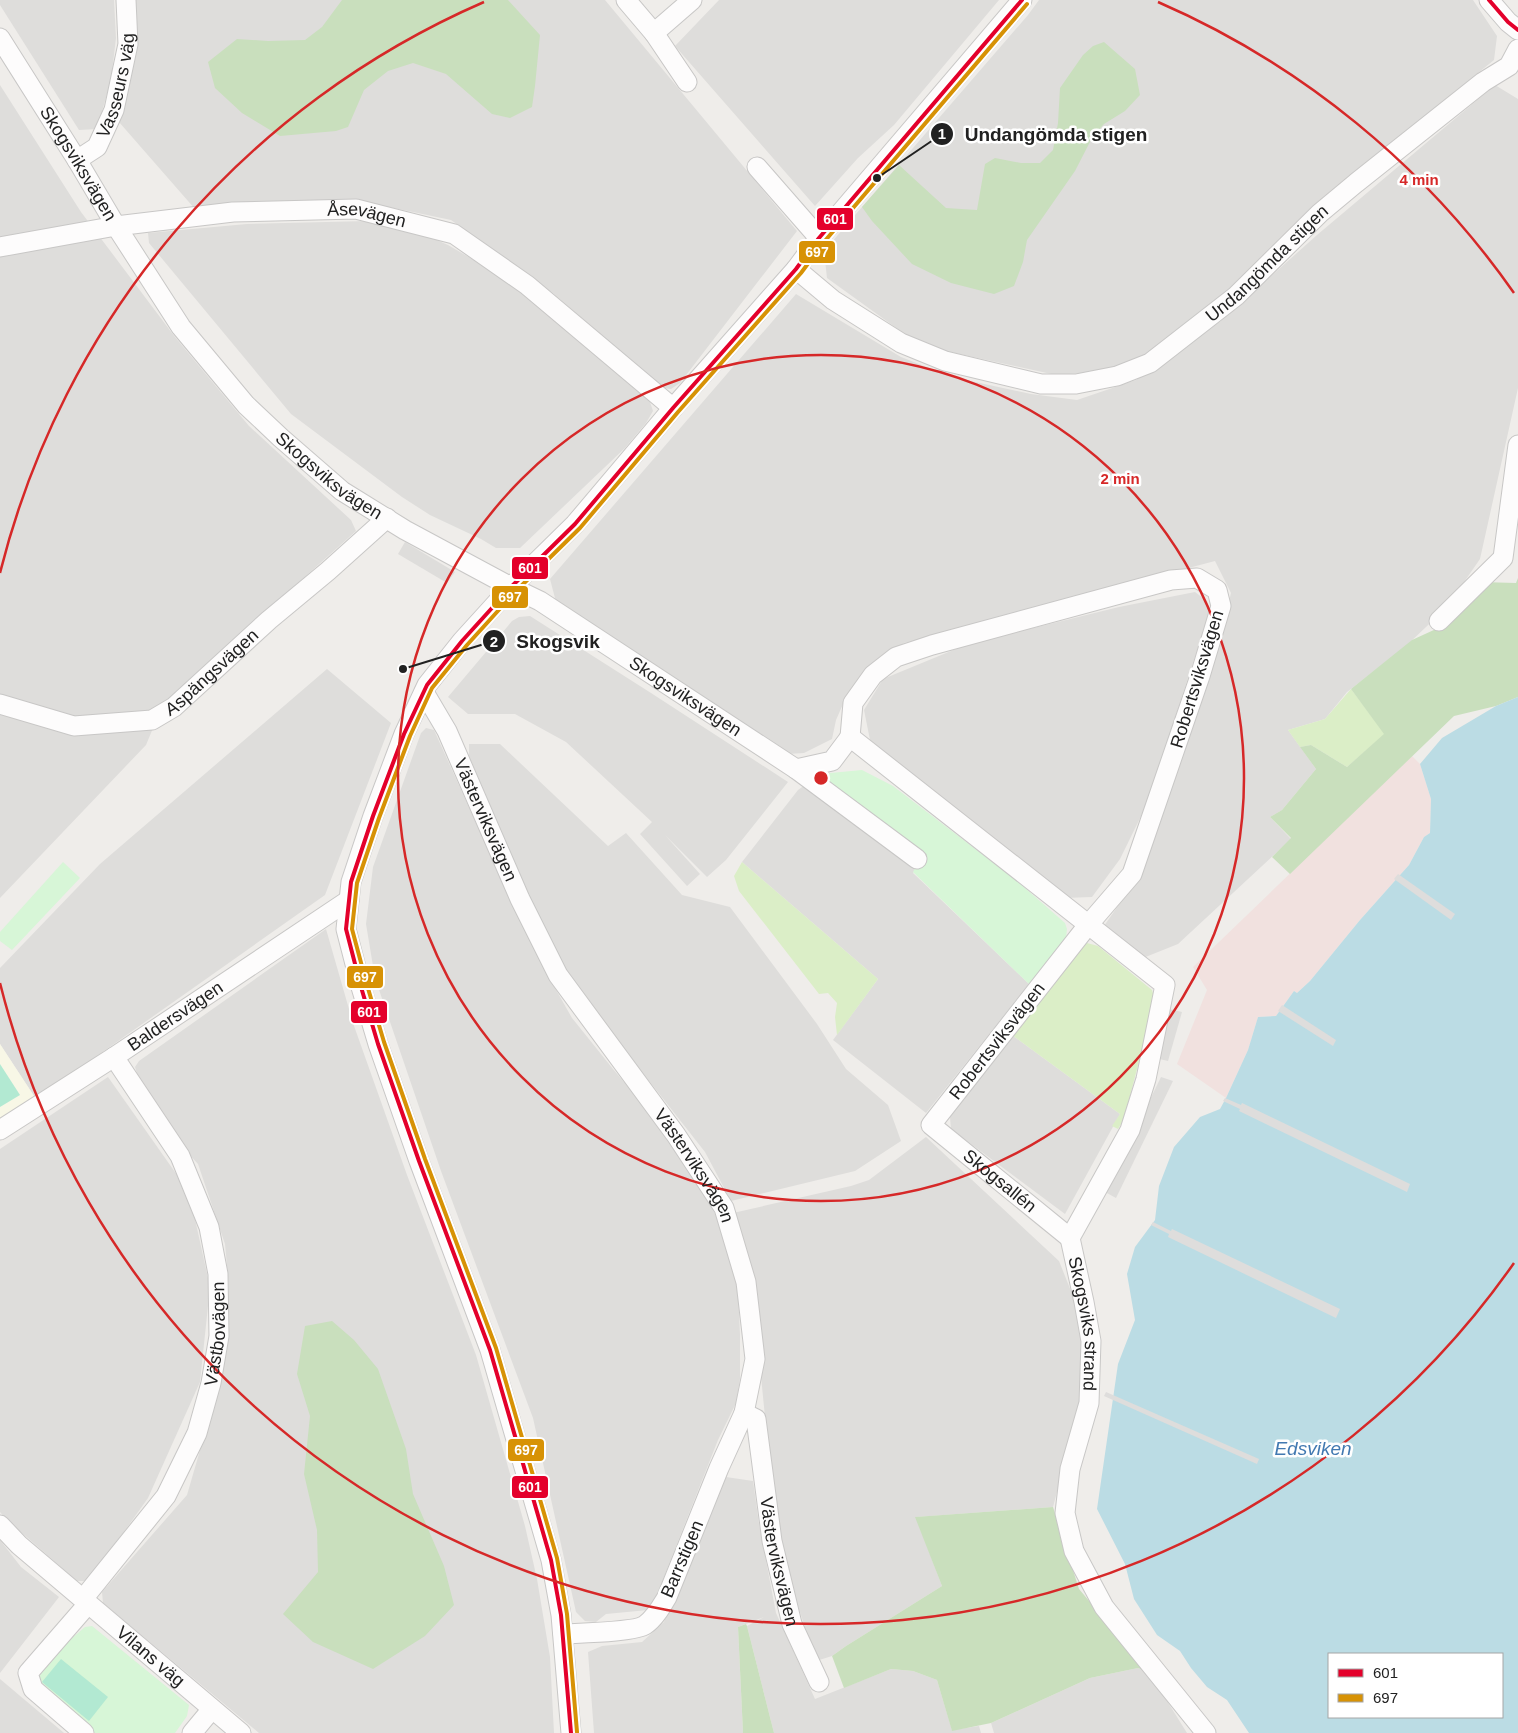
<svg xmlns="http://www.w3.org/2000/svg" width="1518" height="1733" viewBox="0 0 1518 1733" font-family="Arial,sans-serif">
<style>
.residential{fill:#dedddb}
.commercial{fill:#f1e1df}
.education{fill:#f8f7e6}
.grass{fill:#dbeec7}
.forest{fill:#c9dfbd}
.park{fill:#d7f6d7}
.pitch{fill:#b2e9d2}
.water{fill:#bbdce4;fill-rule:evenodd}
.pier{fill:#dedddc}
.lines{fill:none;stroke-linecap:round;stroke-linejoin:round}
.minor-casing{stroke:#c8c7c6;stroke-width:21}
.minor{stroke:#fdfcfc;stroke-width:19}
.bus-1-casing{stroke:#fff;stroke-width:8}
.bus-2-casing{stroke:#fff;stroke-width:8}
.bus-1{stroke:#e4002b;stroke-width:4}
.bus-2{stroke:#d79205;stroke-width:4}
.ring{fill:none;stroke:#d62828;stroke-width:2.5}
.labels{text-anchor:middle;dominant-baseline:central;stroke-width:5;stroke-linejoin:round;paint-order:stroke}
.street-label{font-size:18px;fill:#212121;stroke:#fff}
.water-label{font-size:19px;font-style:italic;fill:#4279b1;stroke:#fff}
.centre{fill:#d62828;stroke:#fff;stroke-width:2.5}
.ring-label{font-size:15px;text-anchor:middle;font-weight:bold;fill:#d62828;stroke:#fff;stroke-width:5;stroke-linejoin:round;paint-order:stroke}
.leader{fill:none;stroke:#212121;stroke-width:2}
.callout-dot{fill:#212121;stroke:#fff;stroke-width:2}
.mark-label{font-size:15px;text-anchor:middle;font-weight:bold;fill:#fff}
.callout-label{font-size:19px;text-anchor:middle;font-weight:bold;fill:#212121;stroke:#fff;stroke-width:5;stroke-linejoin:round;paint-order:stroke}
.line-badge{stroke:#fff;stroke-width:2}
.badge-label{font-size:14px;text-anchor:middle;font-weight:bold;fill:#fff}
</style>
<rect width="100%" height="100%" fill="#efedea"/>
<g class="residential">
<polygon points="0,0 114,0 116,38 111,80 97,129 79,130 0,5"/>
<polygon points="136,0 605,0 797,231 680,383 671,389 662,388 553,293 451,220 389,207 278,203 195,209 119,122 137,51"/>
<polygon points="719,0 999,0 894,125 858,158 815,206 675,46"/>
<polygon points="1039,0 1473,0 1497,36 1494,60 1354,173 1293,225 1279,243 1234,285 1139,359 1098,372 1056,375 932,348 906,335 827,278 824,251 1028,15"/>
<polygon points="0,85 81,212 175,337 249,426 351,520 356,531 163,704 146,745 0,898"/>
<polygon points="1495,85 1518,99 1518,388 1480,559 1446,608 1406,646 1347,692 1325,719 1288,730 1316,769 1282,810 1270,817 1291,839 1178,944 1143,958 1104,926 1120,903 1158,825 1227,610 1231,593 1215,561 904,643 869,669 847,695 836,720 832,739 804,753 787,754 628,648 556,602 550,579 796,294 901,357 952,377 1031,394 1077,400 1136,380 1221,321 1317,235"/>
<polygon points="368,221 403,225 448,245 503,277 626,378 650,402 653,411 646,423 625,448 520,548 496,548 481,539 430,515 402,497 291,414 149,243 148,233 247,224"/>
<polygon points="405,542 455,572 447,583 398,554"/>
<polygon points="1195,592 1207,601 1210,611 1146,806 1120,859 1092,897 1064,898 870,740 864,710 883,679 968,644 1119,607"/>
<polygon points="530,616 651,693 788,782 726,860 707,877 665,835 700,874 687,886 640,834 652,822 566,742 515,714 468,714 448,697 512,621 519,617"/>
<polygon points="327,669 391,723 325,895 36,1099 0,1044 0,968 100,864"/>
<polygon points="426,728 434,730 509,896 555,988 572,1018 613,1069 672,1139 707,1196 723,1232 738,1291 740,1335 740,1379 736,1403 718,1440 656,1597 648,1610 606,1614 596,1622 585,1621 576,1612 533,1418 441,1171 375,978 366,924 373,867 421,733"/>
<polygon points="469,744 500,744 608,846 626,833 682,895 730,907 817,1024 846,1069 888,1105 901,1141 855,1171 731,1201 705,1152 635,1063 588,1006 554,955 469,756"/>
<polygon points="820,774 923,857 913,873 1029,984 926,1113 833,1040 878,979 742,862 798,790"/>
<polygon points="326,929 353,1023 407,1175 476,1355 525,1526 537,1579 550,1657 554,1733 259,1733 103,1603 102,1592 187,1495 214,1402 229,1287 225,1244 198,1164 187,1152 139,1080 135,1067 139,1061"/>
<polygon points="1169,1009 1182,1012 1168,1061 1155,1058"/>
<polygon points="1012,1035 1120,1114 1065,1214 951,1129 950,1117"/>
<polygon points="108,1077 189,1192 210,1287 200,1382 148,1498 89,1581 77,1581 5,1518 0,1512 0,1149"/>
<polygon points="1161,1077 1173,1081 1116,1198 1105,1192"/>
<polygon points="926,1137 1059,1261 1073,1296 1085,1354 1083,1393 1053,1507 916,1517 942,1586 846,1646 832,1656 816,1661 781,1554 769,1458 755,1315 733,1213 851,1186 869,1180"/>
<polygon points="726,1477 753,1481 759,1524 776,1613 815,1699 891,1669 913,1671 937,1680 952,1730 979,1726 981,1733 774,1733 747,1626 764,1617 738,1627 743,1733 594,1733 588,1652 602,1646 642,1642 664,1622"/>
<polygon points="0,1540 21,1567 59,1597 0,1673"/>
<polygon points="1138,1668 1149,1672 1187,1733 994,1733 991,1723 1090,1678"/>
<polygon points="0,1679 64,1733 0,1733"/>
</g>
<polygon class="commercial" points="1412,756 1420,764 1431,799 1430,833 1424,837 1409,865 1360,920 1310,981 1297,993 1294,991 1276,1016 1258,1017 1248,1050 1226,1098 1177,1064 1207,990 1193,967"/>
<polygon class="education" points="0,1044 36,1099 0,1121"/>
<g class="grass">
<polygon points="1351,689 1385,734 1347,767 1311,745 1300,747 1288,730 1325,719"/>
<polygon points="742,862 878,979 837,1035 835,1017 837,1003 828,993 819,994 739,891 734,876"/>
<polygon points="1087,943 1098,946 1152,990 1155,1000 1124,1119 1118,1129 1112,1126 1120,1114 1012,1035 1073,953"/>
</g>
<g class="forest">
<polygon points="342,0 508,0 540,35 535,86 532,107 510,118 492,114 446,74 413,63 388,71 364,90 348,127 336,131 280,136 242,113 215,88 208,62 237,39 268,41 305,40 322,27"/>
<polygon points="1104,42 1135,69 1140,95 1125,111 1104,124 1093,136 1075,171 1027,240 1023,262 1014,286 994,294 951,283 912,264 872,221 862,207 899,165 946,208 977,210 985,164 995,158 1021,163 1040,163 1053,150 1058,123 1060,88 1083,55 1093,46"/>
<polygon points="1518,578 1518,697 1496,706 1454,716 1290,874 1272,857 1291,838 1270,817 1282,810 1316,769 1300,747 1311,745 1347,767 1384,734 1351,689 1412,640 1436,629 1481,582 1516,583"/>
<polygon points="332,1321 354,1340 378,1369 406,1449 413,1494 444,1566 454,1605 425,1636 373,1669 313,1642 283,1614 318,1572 317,1530 304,1474 310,1416 297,1374 305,1326"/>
<polygon points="1053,1507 1079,1589 1149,1672 1138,1668 1090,1678 991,1723 952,1731 937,1680 913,1671 891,1669 844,1688 832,1656 846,1646 942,1586 915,1517"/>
<polygon points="746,1624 747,1626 774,1733 743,1733 738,1627"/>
</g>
<g class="park">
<polygon points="862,770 893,786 1017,881 1065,923 1067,929 1066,938 1029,984 913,872 922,856 820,774"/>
<polygon points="63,862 80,878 12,950 0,941 0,932"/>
<polygon points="92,1626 189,1705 187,1716 175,1733 95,1733 41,1687 37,1678 48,1660 67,1637 71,1639 85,1627"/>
</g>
<g class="pitch">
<polygon points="0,1064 20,1095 0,1107"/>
<polygon points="61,1659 108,1697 89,1721 42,1682"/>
</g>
<path class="water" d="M1518,697V1733H1249L1227,1700L1207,1687L1191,1668L1180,1651L1157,1635L1134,1599L1125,1564L1097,1509L1118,1364L1135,1320L1127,1274L1135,1247L1155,1220L1159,1186L1174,1147L1200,1117L1220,1109L1226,1098L1248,1050L1258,1017L1276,1016L1294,991L1297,993L1310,981L1360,920L1409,865L1424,837L1430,833L1431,799L1420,764L1442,738L1496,706ZM1329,1654H1502V1717H1329Z"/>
<g class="pier">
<polygon points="1398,874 1455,914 1451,920 1394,879"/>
<polygon points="1282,1005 1336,1040 1333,1046 1278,1011"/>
<polygon points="1225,1098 1241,1105 1242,1103 1410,1184 1407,1192 1239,1111 1240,1109 1223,1101"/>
<polygon points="1153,1222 1171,1231 1172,1229 1340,1309 1336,1318 1168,1237 1169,1234 1151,1225"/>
<polygon points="1106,1392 1259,1459 1257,1464 1104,1396"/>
</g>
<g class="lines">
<defs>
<g id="minor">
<polyline points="626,0 654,33 687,82"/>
<polyline points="1489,0 1508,22 1518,30"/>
<polyline points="654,33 692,0"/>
<path id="s1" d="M0,38L77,160L116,226L181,327L246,405L281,438L342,491L405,530L511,587L540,601L796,769L832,761L850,737"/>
<path id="s2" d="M77,160L97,147L114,110L128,44L126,0"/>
<polyline points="757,167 819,238"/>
<path id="s3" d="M0,247L116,226L233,212L356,209L454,234L527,285L673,408"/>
<path id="s4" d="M796,269L833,300L901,343L945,361L1041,384H1076L1117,376L1150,363L1236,296L1320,213L1356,183L1483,82L1509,66L1518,49"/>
<polyline points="1439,621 1503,558 1518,445"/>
<path id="s5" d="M424,692L447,731L520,899L558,975L676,1135L724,1208L746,1282L755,1359L744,1413L719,1468L667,1597C661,1607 655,1618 645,1625C635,1632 578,1633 563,1634"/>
<path id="s6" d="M0,704L74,726L152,720L174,707L269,620L328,571L387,518"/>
<path id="s7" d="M850,737L853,703L873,675L896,657L932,645L1171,580L1197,578L1217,590L1221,606L1200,676L1132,874L1088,925L931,1125L1070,1238"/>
<path id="s8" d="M850,737L1165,985L1146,1079L1130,1130L1070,1238L1084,1302L1091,1341L1089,1403L1070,1469L1065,1513L1074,1551L1104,1607L1206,1733"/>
<polyline points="796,769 917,859"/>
<path id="s9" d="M0,1130L114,1057L349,900"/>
<path id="s10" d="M744,1413L756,1419L772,1541L792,1624L819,1682"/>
<path id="s11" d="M0,1525L19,1545L241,1733"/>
<path id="s12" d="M83,1599L166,1496L197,1433L211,1383L219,1336L218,1274L209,1227L180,1156L114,1057"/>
<polyline points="84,1733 33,1689 28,1673 88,1604"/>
<polyline points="192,1733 212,1709"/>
<polyline points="571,1733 561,1615 551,1560 490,1350 419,1161 378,1044 361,987 346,929 351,882 373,816 404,734 427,685 462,641 511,587 575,524 673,408 796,269 819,238 1022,0"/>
</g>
</defs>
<use href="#minor" class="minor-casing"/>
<use href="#minor" class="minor"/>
<defs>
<g id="bus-1">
<polyline points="1489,0 1508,22 1518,30"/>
<polyline points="571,1733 561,1615 551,1560 490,1350 419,1161 378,1044 361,987 346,929 351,882 373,816 404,734 427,685 462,641 511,587 575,524 673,408 796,269 819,238 1022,0"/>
</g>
<polyline id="bus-2" points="577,1732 567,1614 557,1558 496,1348 425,1159 384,1042 367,985 352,929 357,883 379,818 410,736 432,688 467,645 516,591 580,528 678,412 801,273 824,242 1027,4"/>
</defs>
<use href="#bus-1" class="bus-1-casing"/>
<use href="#bus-2" class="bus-2-casing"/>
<use href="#bus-1" class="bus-1"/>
<use href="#bus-2" class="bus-2"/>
</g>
<g class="ring">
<circle cx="821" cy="778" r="423"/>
<path d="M1514 1263A846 846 0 0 1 0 983M0 573A846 846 0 0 1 484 2M1158 2A846 846 0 0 1 1514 293"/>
</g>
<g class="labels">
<g class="street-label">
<text stroke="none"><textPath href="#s2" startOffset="89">Vasseurs väg</textPath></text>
<text stroke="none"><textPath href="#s1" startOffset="148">Skogsviksvägen</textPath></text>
<text stroke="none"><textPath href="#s3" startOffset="370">Åsevägen</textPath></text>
<text stroke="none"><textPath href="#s4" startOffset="541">Undangömda stigen</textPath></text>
<text stroke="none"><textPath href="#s1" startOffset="552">Skogsviksvägen</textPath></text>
<text stroke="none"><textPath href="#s6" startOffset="232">Aspängsvägen</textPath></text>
<text transform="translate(1197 679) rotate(-73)">Robertsviksvägen</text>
<text stroke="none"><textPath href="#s1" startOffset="972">Skogsviksvägen</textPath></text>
<text stroke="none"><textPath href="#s5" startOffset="142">Västerviksvägen</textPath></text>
<text stroke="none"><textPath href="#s9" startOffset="209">Baldersvägen</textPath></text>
<text transform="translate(997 1041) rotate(-52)">Robertsviksvägen</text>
<text stroke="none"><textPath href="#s5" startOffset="548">Västerviksvägen</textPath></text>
<text stroke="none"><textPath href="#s7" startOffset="1142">Skogsallén</textPath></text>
<text stroke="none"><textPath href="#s8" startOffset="761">Skogsviks strand</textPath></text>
<text stroke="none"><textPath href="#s12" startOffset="304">Västbovägen</textPath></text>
<text transform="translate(682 1559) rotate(-67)">Barrstigen</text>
<text stroke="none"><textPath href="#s10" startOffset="158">Västerviksvägen</textPath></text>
<text stroke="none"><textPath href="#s11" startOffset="200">Vilans väg</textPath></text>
</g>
<g class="water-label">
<text x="1313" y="1448">Edsviken</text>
</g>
</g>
<circle cx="821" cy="778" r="8" class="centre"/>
<g class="ring-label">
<text x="1419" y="185">4 min</text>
<text x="1120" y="484">2 min</text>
</g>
<path class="leader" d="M877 178L942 134M403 669L494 641"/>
<g class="callout-dot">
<circle cx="877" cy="178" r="5"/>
<circle cx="403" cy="669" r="5"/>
<circle cx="942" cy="134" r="12"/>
<circle cx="494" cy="641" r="12"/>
</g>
<g class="mark-label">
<text x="942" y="139">1</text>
<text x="494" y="647">2</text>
</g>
<g class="callout-label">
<text x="1056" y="141">Undangömda stigen</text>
<text x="558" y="648">Skogsvik</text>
</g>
<g class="line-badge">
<rect x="816" y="207" width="38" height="24" rx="5" fill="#e4002b"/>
<rect x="798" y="240" width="38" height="24" rx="5" fill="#d79205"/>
<rect x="511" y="556" width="38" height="24" rx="5" fill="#e4002b"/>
<rect x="491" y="585" width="38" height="24" rx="5" fill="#d79205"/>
<rect x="346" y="965" width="38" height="24" rx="5" fill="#d79205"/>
<rect x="350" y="1000" width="38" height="24" rx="5" fill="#e4002b"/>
<rect x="507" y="1438" width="38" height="24" rx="5" fill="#d79205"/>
<rect x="511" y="1475" width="38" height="24" rx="5" fill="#e4002b"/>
</g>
<g class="badge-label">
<text x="835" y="224">601</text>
<text x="817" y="257">697</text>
<text x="530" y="573">601</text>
<text x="510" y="602">697</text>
<text x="365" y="982">697</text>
<text x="369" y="1017">601</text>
<text x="526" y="1455">697</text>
<text x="530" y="1492">601</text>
</g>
<rect x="1328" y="1653" width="175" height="65" fill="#ffffff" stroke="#a6a6a6"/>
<rect x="1338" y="1669" width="25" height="8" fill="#e4002b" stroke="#a6a6a6"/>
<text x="1373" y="1678" font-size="15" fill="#212121">601</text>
<rect x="1338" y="1694" width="25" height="8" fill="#d79205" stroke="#a6a6a6"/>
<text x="1373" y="1703" font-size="15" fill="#212121">697</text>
</svg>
